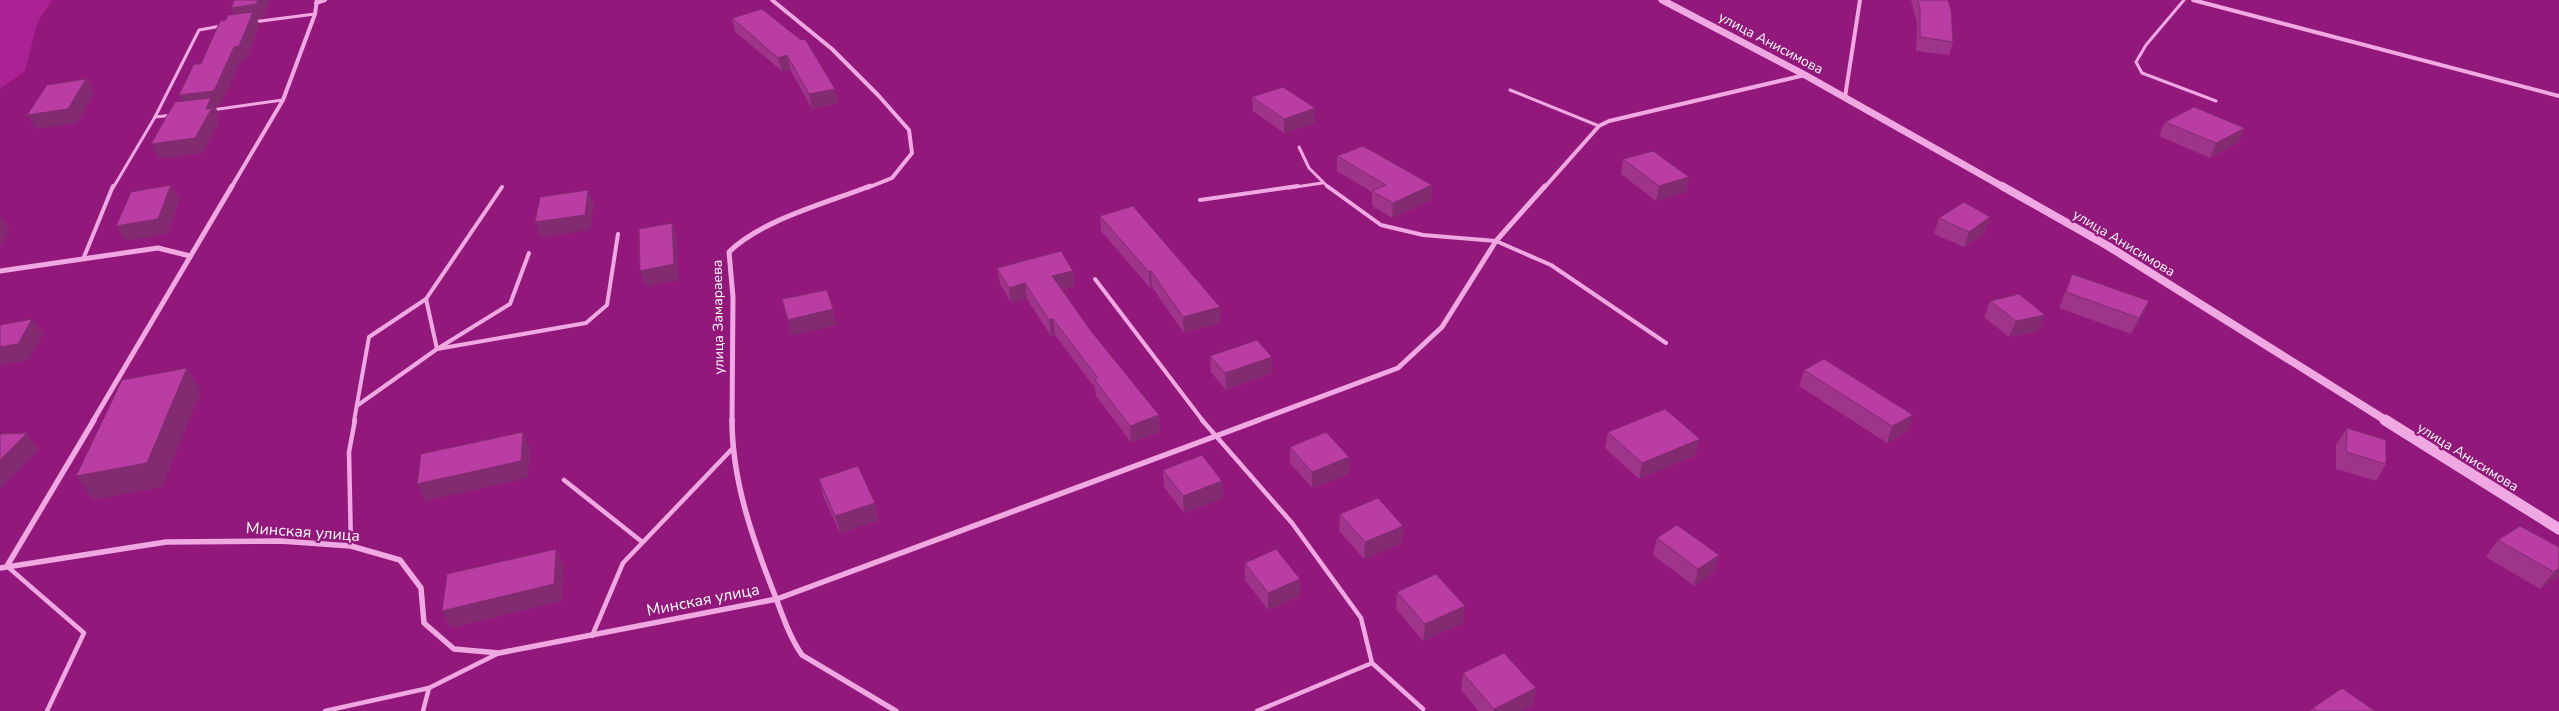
<svg xmlns="http://www.w3.org/2000/svg" width="2559" height="711" viewBox="0 0 2559 711" font-family="'Nunito Sans',sans-serif">
<style>
.green{fill:#ac2194}
.lines{fill:none;stroke-linecap:round;stroke-linejoin:round}
.service-far2{stroke:#f0a8e3;stroke-width:3}
.service-far1{stroke:#f0a8e3;stroke-width:4}
.service{stroke:#f0a8e3;stroke-width:4.5}
.minor-far2{stroke:#f0a8e3;stroke-width:4}
.minor-far1{stroke:#f0a8e3;stroke-width:5}
.minor{stroke:#f0a8e3;stroke-width:5.5}
.tertiary-far2{stroke:#f0a8e3;stroke-width:7}
.tertiary-far1{stroke:#f0a8e3;stroke-width:8}
.tertiary{stroke:#f0a8e3;stroke-width:11}
.wall{fill:#9f348b}
.shaded-wall{fill:#822b71}
.building{fill:#b93da2;stroke:#822b71}
.labels{text-anchor:middle;dominant-baseline:central;stroke-width:4.5;stroke-linejoin:round;paint-order:stroke}
.street-label{font-size:14px;fill:#fff;stroke:#93187b}
.near-street-label{font-size:16px;fill:#fff;stroke:#93187b}
</style>
<rect width="100%" height="100%" fill="#93187b"/>
<polygon class="green" points="0,0 52,0 37,23 25,71 0,89"/>
<g class="lines">
<g class="service-far2">
<polyline points="2184,0 2146,45 2136,62 2142,73 2216,101"/>
<polyline points="253,22 315,14"/>
<polyline points="1510,90 1599,126"/>
<polyline points="212,110 283,100"/>
<polyline points="155,117 173,115"/>
<polyline points="1299,147 1309,168 1329,188"/>
<polyline points="113,188 155,117 199,30 221,26"/>
<polyline points="1289,188 1322,183"/>
</g>
<g class="service-far1">
<polyline points="1327,186 1381,225 1423,235 1496,241 1551,265 1666,343"/>
<polyline points="1200,200 1298,186"/>
<polyline points="84,257 113,186"/>
<polyline points="1095,279 1203,421"/>
<polyline points="426,299 437,349 510,304 529,253"/>
<polyline points="358,405 437,349 586,323 607,305 618,234"/>
<polyline points="354,421 369,337 426,299 502,187"/>
</g>
<g class="service">
<polyline points="1202,420 1292,523 1361,618 1372,663 1423,709"/>
<polyline points="564,480 641,541"/>
<polyline points="351,546 349,452 355,420"/>
<polyline points="8,567 84,633 47,711"/>
<polyline points="592,636 623,563 732,449"/>
<polyline points="325,711 429,688 497,654"/>
<polyline points="423,711 429,688"/>
<polyline points="1257,711 1372,663"/>
</g>
<g class="minor-far2">
<polyline points="772,0 832,49 878,95 909,130 912,153 892,178 867,188"/>
<polyline points="2193,0 2559,96"/>
<polyline points="316,3 325,0"/>
<polyline points="1845,97 1860,0"/>
<polyline points="231,188 283,100 315,14 317,0"/>
<polyline points="1544,188 1599,126 1609,121 1805,75"/>
</g>
<g class="minor-far1">
<polyline points="0,271 158,248 190,256"/>
<polyline points="93,421 232,186"/>
<path d="M732,421L733,297L729,252C761,220 827,203 870,186"/>
<polyline points="1256,421 1398,368 1442,327 1496,241 1545,186"/>
</g>
<g class="minor">
<path d="M732,420C732,480 752,537 774,593C782,614 789,636 802,655L896,711"/>
<polyline points="7,566 94,420"/>
<polyline points="0,568 166,542 280,541 351,546 400,560 421,588 424,623 454,649 499,653 777,599 1259,420"/>
</g>
<polyline class="tertiary-far2" points="1662,0 1805,75 2005,188"/>
<polyline class="tertiary-far1" points="2002,186 2108,246 2387,421"/>
<polyline class="tertiary" points="2385,420 2559,529"/>
</g>
<g class="wall">
<polygon points="1911,0 1948,0 1953,42 1949,55 1916,51 1917,23"/>
<polygon points="732,18 801,40 838,103 812,109 790,69 782,71 735,32"/>
<polygon points="1252,97 1315,108 1315,123 1284,133 1253,111"/>
<polygon points="2165,122 2245,128 2239,142 2210,158 2159,136"/>
<polygon points="1337,156 1432,185 1431,200 1392,218 1372,206 1372,192 1337,171"/>
<polygon points="1623,159 1689,177 1686,192 1656,201 1621,174"/>
<polygon points="1100,216 1220,323 1184,333 1152,287 1150,288 1101,231"/>
<polygon points="1939,218 1985,233 1964,247 1934,234"/>
<polygon points="997,268 1075,286 1062,290 1160,432 1131,442 1096,396 1095,388 1055,335 1051,336 1027,299 1011,303 1000,283"/>
<polygon points="2072,274 2149,301 2142,317 2131,334 2059,308"/>
<polygon points="1990,301 2038,331 2009,337 1984,317"/>
<polygon points="1210,356 1272,357 1272,373 1226,390 1211,372"/>
<polygon points="1804,370 1913,415 1907,432 1887,443 1799,386"/>
<polygon points="2347,428 2386,464 2376,481 2336,469 2336,445"/>
<polygon points="1608,432 1696,455 1639,479 1605,448"/>
<polygon points="1290,447 1349,457 1349,474 1312,488 1290,463"/>
<polygon points="1163,470 1222,481 1223,498 1184,513 1164,487"/>
<polygon points="819,479 875,503 879,520 840,533 823,496"/>
<polygon points="1340,514 1403,526 1402,543 1364,559 1339,531"/>
<polygon points="2520,526 2559,576 2540,589 2486,557 2498,540"/>
<polygon points="1657,538 1719,555 1714,572 1694,586 1653,555"/>
<polygon points="1245,563 1300,596 1268,610 1245,580"/>
<polygon points="1397,592 1463,623 1423,641 1396,609"/>
<polygon points="1463,673 1536,688 1533,705 1521,711 1479,711 1461,690"/>
<polygon points="2313,708 2375,711 2310,711"/>
</g>
<g class="shaded-wall">
<polygon points="258,0 270,0 263,18 257,19 260,25 246,60 241,61 221,105 215,106 218,112 216,116 219,122 203,153 159,159 151,144 187,109 179,95 237,21 231,8"/>
<polygon points="787,55 790,69 782,71 778,58"/>
<polygon points="86,79 94,93 77,123 36,129 27,115"/>
<polygon points="835,89 838,103 812,109 809,94"/>
<polygon points="1315,108 1315,123 1284,133 1284,119"/>
<polygon points="2245,128 2239,142 2210,158 2216,143"/>
<polygon points="1689,177 1686,192 1656,201 1659,186"/>
<polygon points="171,185 180,200 167,234 126,241 116,226"/>
<polygon points="1432,185 1431,200 1392,218 1393,203"/>
<polygon points="588,190 594,205 590,230 541,238 535,222"/>
<polygon points="0,215 10,230 0,246"/>
<polygon points="1990,217 1985,233 1964,247 1969,232"/>
<polygon points="672,223 677,239 679,280 645,286 640,271"/>
<polygon points="1073,271 1075,286 1054,292 1052,276"/>
<polygon points="1151,271 1152,287 1150,288 1149,272"/>
<polygon points="1025,283 1027,299 1011,303 1009,288"/>
<polygon points="2149,301 2142,317 2131,334 2139,318"/>
<polygon points="1220,307 1220,323 1184,333 1183,317"/>
<polygon points="833,309 837,325 792,336 788,320"/>
<polygon points="2045,315 2038,331 2009,337 2016,321"/>
<polygon points="32,319 43,335 29,360 0,365 0,347"/>
<polygon points="1053,319 1055,335 1051,336 1049,320"/>
<polygon points="1272,357 1272,373 1226,390 1225,373"/>
<polygon points="187,368 201,392 162,487 93,500 76,476"/>
<polygon points="1159,415 1160,432 1131,442 1130,426"/>
<polygon points="1913,415 1907,432 1887,443 1892,426"/>
<polygon points="523,432 530,448 528,478 425,501 417,484"/>
<polygon points="27,433 39,450 0,489 0,460"/>
<polygon points="1700,439 1696,455 1639,479 1642,463"/>
<polygon points="1349,457 1349,474 1312,488 1312,472"/>
<polygon points="1222,481 1223,498 1184,513 1183,496"/>
<polygon points="875,503 879,520 840,533 835,516"/>
<polygon points="1403,526 1402,543 1364,559 1365,542"/>
<polygon points="556,549 564,566 562,601 451,628 442,611"/>
<polygon points="1719,555 1714,572 1694,586 1698,569"/>
<polygon points="2559,568 2559,576 2540,589 2554,572"/>
<polygon points="1300,579 1300,596 1268,610 1268,593"/>
<polygon points="1465,606 1463,623 1423,641 1425,624"/>
<polygon points="1536,688 1533,705 1521,711 1494,711 1494,709"/>
</g>
<g class="building">
<polygon points="234,0 258,0 256,4 231,8"/>
<polygon points="1918,0 1948,0 1951,10 1953,42 1920,37 1920,10"/>
<polygon points="762,9 801,40 805,39 835,89 809,94 787,55 778,58 732,18"/>
<polygon points="253,12 239,46 234,47 214,91 179,95 194,64 201,64 220,21 226,20 228,15"/>
<polygon points="86,79 68,109 27,115 47,85"/>
<polygon points="1283,87 1315,108 1284,119 1252,97"/>
<polygon points="211,98 206,109 212,108 195,138 151,144 175,102"/>
<polygon points="2194,107 2245,128 2216,143 2165,122"/>
<polygon points="1363,146 1432,185 1393,203 1372,191 1386,185 1337,156"/>
<polygon points="1653,151 1689,177 1659,186 1623,159"/>
<polygon points="171,185 158,219 116,226 131,192"/>
<polygon points="588,190 585,215 535,222 540,197"/>
<polygon points="1964,202 1990,217 1969,232 1939,218"/>
<polygon points="1133,206 1220,307 1183,317 1151,271 1149,272 1100,216"/>
<polygon points="672,223 674,264 640,271 639,229"/>
<polygon points="1061,251 1073,271 1052,276 1091,331 1159,415 1130,426 1094,379 1098,378 1053,319 1049,320 1025,283 1009,288 997,268"/>
<polygon points="2072,274 2149,301 2139,318 2066,292"/>
<polygon points="827,290 833,309 788,320 782,299"/>
<polygon points="2019,294 2045,315 2016,321 1990,301"/>
<polygon points="32,319 18,344 0,347 0,325"/>
<polygon points="1257,340 1272,357 1225,373 1210,356"/>
<polygon points="1824,359 1913,415 1892,426 1804,370"/>
<polygon points="187,368 147,463 76,476 122,380"/>
<polygon points="1665,409 1700,439 1642,463 1608,432"/>
<polygon points="2347,428 2386,440 2386,464 2346,452"/>
<polygon points="523,432 521,461 417,484 421,454"/>
<polygon points="1326,432 1349,457 1312,472 1290,447"/>
<polygon points="27,433 0,460 0,434"/>
<polygon points="1202,455 1222,481 1183,496 1163,470"/>
<polygon points="858,466 875,503 835,516 819,479"/>
<polygon points="1378,498 1403,526 1365,542 1340,514"/>
<polygon points="1677,525 1719,555 1698,569 1657,538"/>
<polygon points="2520,526 2559,547 2559,568 2554,572 2498,540"/>
<polygon points="556,549 554,584 442,611 447,574"/>
<polygon points="1276,549 1300,579 1268,593 1245,563"/>
<polygon points="1436,574 1465,606 1425,624 1397,592"/>
<polygon points="1504,653 1536,688 1494,709 1463,673"/>
<polygon points="2342,688 2375,711 2317,711 2313,708"/>
</g>
<g class="labels">
<g class="street-label">
<text transform="translate(1771 43) rotate(28)">улица Анисимова</text>
<text transform="translate(2124 243) rotate(31)">улица Анисимова</text>
<text transform="translate(718 317) rotate(-91)">улица Замараева</text>
<text transform="translate(2468 457) rotate(32)">улица Анисимова</text>
</g>
<g class="near-street-label">
<text transform="translate(303 532) rotate(4)">Минская улица</text>
<text transform="translate(703 600) rotate(-11)">Минская улица</text>
</g>
</g>
</svg>
